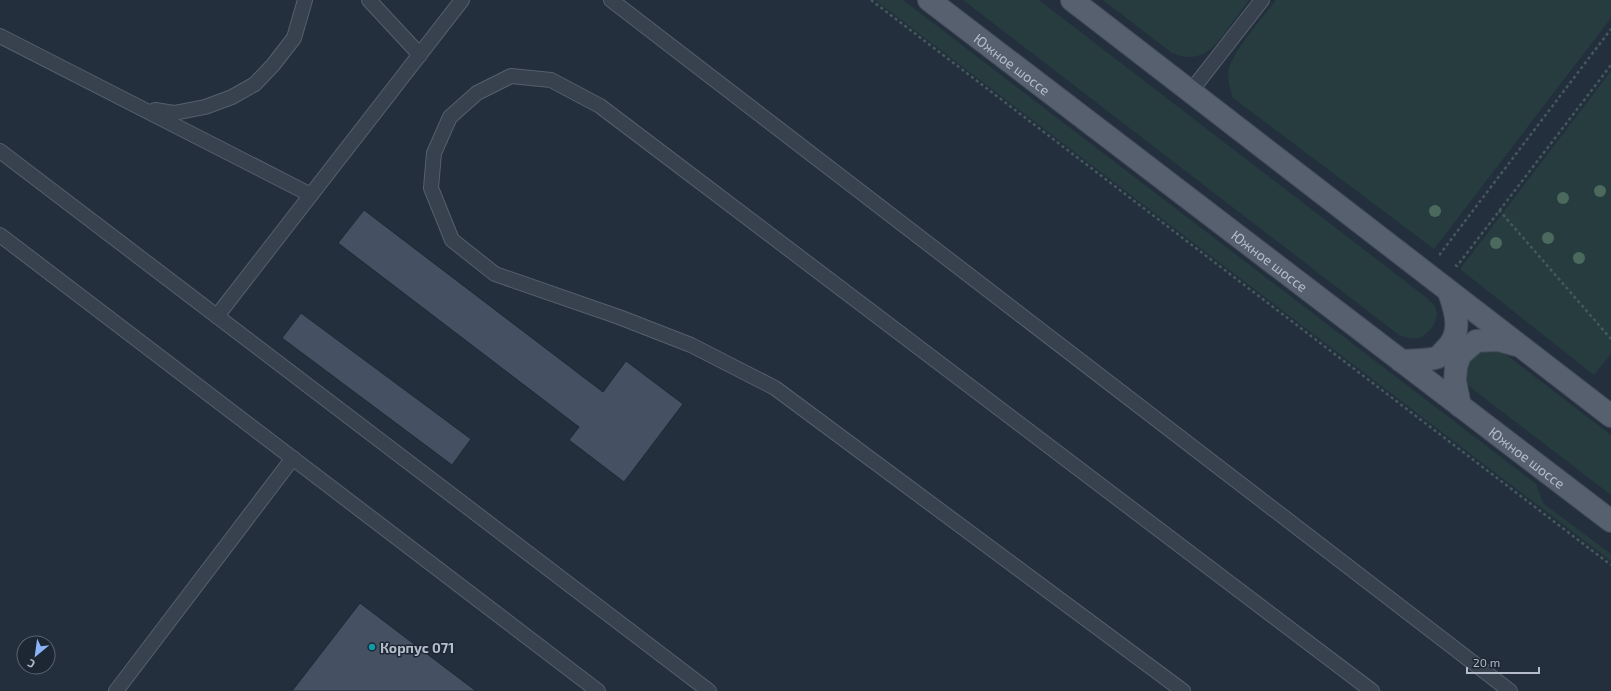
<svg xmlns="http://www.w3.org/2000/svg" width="1611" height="691" viewBox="0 0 1611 691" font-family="'Exo 2',sans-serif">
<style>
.green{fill:#263c3f}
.building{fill:#455162;stroke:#1f2835}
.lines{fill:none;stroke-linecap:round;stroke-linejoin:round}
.service-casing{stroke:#565f6c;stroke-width:16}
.primary-casing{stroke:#414a57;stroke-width:24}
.path{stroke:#44595c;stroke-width:2.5;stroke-dasharray:3 3;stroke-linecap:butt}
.service{stroke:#38414e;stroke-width:14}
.primary{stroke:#56606e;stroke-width:22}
.tree{fill:#4b6a5d}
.culture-dot{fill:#0f9aa8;stroke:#1d2633;stroke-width:1.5}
.labels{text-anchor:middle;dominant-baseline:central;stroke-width:3;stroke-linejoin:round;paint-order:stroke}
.street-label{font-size:14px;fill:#b4bcc9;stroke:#1d2633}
.poi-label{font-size:14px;font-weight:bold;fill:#b4bcc9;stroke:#1d2633;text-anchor:start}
</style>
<rect width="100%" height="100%" fill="#242f3e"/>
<g class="green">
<polygon points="875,0 903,0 1536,484 1543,503 1611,554 1611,561"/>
<path d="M963,0H1039L1427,298C1429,301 1432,303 1434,305C1442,317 1430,335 1418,338C1412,340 1405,337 1399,335Z"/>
<path d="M1103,0H1249C1242,10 1234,20 1227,30C1211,51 1199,64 1172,53Z"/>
<path d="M1276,0H1611V18L1434,249L1233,98C1230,89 1228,82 1228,73C1229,55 1264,16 1276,0Z"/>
<polygon points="1611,71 1611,354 1594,375 1460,269"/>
<polygon points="1499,349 1611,435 1611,495 1470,387 1463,379 1472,351"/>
</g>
<g class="building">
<polygon points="364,210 603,392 626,361 683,404 624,482 569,440 579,427 338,243"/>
<polygon points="301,313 471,439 452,465 282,338"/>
<polygon points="360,603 476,691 292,691"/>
</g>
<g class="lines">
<defs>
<g id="service">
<polyline points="369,0 420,55"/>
<polyline points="611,0 1510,691"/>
<polyline points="0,36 311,195"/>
<polyline points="1191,91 1262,0"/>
<polyline points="155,110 174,113 205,107 232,97 255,84 273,65 294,38 305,0"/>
<polyline points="0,151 709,691"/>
<polyline points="0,235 598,691"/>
<polyline points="217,316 462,0"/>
<polyline points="116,691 293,458"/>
<polyline points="1183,691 775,388 691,345 619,317 495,274 452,240 431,188 434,153 450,117 477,93 511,76 551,80 600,106 1372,691"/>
</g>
<g id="primary">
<path id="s1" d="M929,0L1611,521"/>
<polyline points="1072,0 1611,416"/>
<path d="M1401,361C1410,360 1430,361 1438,357C1441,355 1443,352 1445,350C1463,334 1456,312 1449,292"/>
<polyline points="1460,406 1455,381 1456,367 1460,355 1476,341 1498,340 1516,345"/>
</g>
</defs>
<use href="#service" class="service-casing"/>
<use href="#primary" class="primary-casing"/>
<g class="path">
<polyline points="871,0 1611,565"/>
<polyline points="1499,210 1611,339"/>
<polyline points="1441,255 1440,254 1611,29"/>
<polyline points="1455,265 1457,266 1611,65"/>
</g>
<use href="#service" class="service"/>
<use href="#primary" class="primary"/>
</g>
<g class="tree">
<circle cx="1600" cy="191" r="6"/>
<circle cx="1563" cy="198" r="6"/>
<circle cx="1435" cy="211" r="6"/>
<circle cx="1548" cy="238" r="6"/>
<circle cx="1496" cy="243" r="6"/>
<circle cx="1579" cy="258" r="6"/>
</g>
<circle class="culture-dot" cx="372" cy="647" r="4"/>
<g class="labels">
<g class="street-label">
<text stroke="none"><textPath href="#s1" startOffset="105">Южное шоссе</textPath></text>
<text stroke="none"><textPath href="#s1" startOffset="429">Южное шоссе</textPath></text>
<text stroke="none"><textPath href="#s1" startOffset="753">Южное шоссе</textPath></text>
</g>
<g class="poi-label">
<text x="380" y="647">Корпус 071</text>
</g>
</g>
<g transform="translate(36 655) rotate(209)"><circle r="19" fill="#1d2633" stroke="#59626f"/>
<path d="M0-3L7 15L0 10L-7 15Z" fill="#8ab4f8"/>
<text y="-6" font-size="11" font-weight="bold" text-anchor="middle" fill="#b4bcc9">С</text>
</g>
<path d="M1467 667v6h72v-6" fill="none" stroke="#b4bcc9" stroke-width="2"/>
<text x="1473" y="667" font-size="12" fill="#b4bcc9" stroke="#1d2633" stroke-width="3" paint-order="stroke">20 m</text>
</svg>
